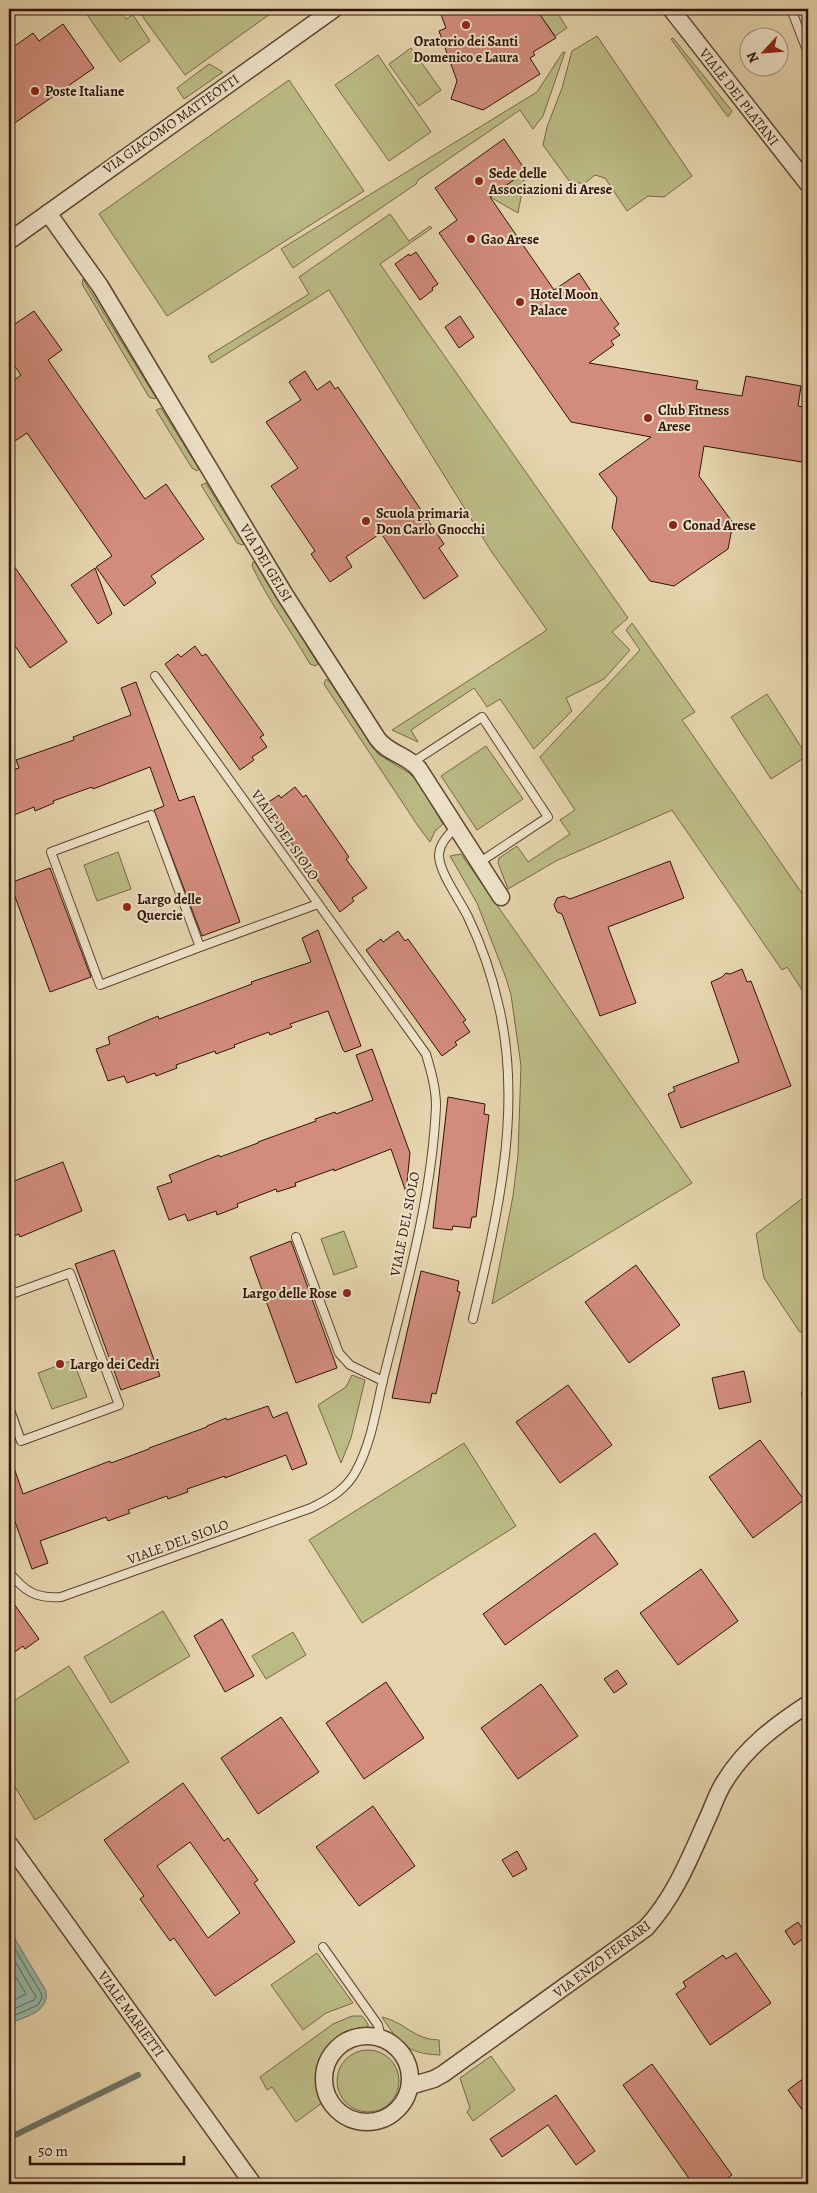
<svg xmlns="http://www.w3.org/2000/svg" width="817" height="2193" viewBox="0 0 817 2193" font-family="Alegreya,serif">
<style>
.green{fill:#bbbb85;stroke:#766746}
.water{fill:#96b8a9;stroke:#6d7668}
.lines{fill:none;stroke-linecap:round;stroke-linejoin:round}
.shore{stroke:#636658;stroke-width:1}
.stream{stroke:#6d7668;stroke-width:6}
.building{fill:#d28c7e;stroke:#301307;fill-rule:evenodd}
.lane-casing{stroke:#5d4330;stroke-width:10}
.street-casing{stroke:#5d4330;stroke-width:19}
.lane{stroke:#eee3ca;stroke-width:8}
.street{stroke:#eee3ca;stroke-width:16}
.poi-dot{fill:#8f2418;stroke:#eee3ca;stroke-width:2}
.labels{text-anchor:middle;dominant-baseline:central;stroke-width:4;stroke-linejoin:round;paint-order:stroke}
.poi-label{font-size:14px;font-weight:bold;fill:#301307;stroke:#eee3ca;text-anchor:start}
.street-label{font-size:14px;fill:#301307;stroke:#eee3ca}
</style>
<rect width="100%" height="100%" fill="#e5d4ad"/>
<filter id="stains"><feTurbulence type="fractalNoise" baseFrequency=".004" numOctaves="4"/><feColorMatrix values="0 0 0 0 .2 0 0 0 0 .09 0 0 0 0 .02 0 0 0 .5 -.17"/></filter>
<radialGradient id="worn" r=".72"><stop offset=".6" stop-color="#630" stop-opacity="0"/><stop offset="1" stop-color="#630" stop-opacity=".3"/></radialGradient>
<g class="green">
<polygon points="83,9 119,9 126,19 133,15 150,41 120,62"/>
<polygon points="137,9 277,9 185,75"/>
<polygon points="536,9 555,9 567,28 555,36"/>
<polygon points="597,36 692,176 664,197 648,196 627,211 605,178 595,175 584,184 575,182 572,185 543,145 547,127 562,88 572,51"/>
<polygon points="673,38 732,111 728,117 671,39"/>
<polygon points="411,48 441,90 419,106 389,64"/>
<polygon points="563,52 565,52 543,116 533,129 520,110 418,180 416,184 293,268 281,249 537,92"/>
<polygon points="378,55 431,132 389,161 335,85"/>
<polygon points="209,64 223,72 184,99 177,88"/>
<polygon points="289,80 364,191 167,316 99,214"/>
<polygon points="526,171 518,213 490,197"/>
<polygon points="390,214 409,241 430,226 432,228 380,264 628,618 612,632 630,650 604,679 566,698 572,711 534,749 500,699 487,707 474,688 411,730 418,742 392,730 547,630 491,551 329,290 212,363 208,356 309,294 299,277"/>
<polygon points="83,279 156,398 155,399 149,397 82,284"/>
<polygon points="161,408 199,469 197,471 192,468 156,410"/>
<polygon points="206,483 244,544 242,545 237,543 201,485"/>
<path d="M253,562H255L259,567L318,664L316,666L310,664C291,631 268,600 252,566Z"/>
<polygon points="632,623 695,712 682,720 808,902 808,999 787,967 782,970 672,810 556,861 508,889 498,863 499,858 517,846 528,862 570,834 560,820 575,810 540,757 640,650 626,630"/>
<polygon points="326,679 330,682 378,754 409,773 418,782 443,824 435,831 430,842 418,826 324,684"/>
<polygon points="767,694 807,756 771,779 731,717"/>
<polygon points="486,746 523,799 477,830 441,776"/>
<polygon points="118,852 131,889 97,901 84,865"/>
<polygon points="461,854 692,1183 492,1304 513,1196 518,1155 521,1066 511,995 506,978 477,903 450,856"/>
<polygon points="808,1194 808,1335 799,1331 764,1278 756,1234"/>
<polygon points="344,1231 357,1267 334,1275 321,1239"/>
<polygon points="73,1360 87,1397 52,1409 38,1373"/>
<polygon points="352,1375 365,1380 351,1438 341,1463 318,1405 346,1387"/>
<polygon points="464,1443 516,1526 362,1623 309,1540"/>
<polygon points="163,1611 190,1656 111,1703 84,1657"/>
<polygon points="293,1632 306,1655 266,1679 252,1656"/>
<polygon points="69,1666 129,1762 35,1820 9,1777 9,1704"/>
<polygon points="317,1953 353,2003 326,2013 303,2030 271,1985"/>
<path d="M352,2016H362L368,2024V2030C327,2035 307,2064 322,2103L296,2122L272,2087L267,2090L260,2077L333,2024Z"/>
<path d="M382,2017C405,2022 414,2040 439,2040L440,2055C407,2054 399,2043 382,2017Z"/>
<circle cx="368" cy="2081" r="31"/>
<polygon points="491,2056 515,2090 473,2121 467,2112 470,2108 460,2078"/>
</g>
<path class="water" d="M9,1929L46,1991C49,2013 25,2016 9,2024Z"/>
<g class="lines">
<g class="shore">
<polyline points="9,1939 41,1993 42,1998 38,2005 9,2018"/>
<polyline points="9,1951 36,1997 34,2000 9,2011"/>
<polyline points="9,1966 26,1994 9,2003"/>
</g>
<polyline class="stream" points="9,2138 138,2075"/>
</g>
<g class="building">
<polygon points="439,9 536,9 556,38 533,52 535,55 530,58 540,74 483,110 451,99 457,81 439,31 446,28"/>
<polygon points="63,24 94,68 9,127 9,50 33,33 39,41"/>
<polygon points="504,139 526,171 490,197 554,290 579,273 595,297 598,295 619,324 614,328 620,335 611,341 614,345 589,363 698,381 696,389 742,396 746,376 801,386 798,406 808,408 808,463 704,446 699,476 733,523 728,549 674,586 650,581 612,528 617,498 599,474 651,437 571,422 439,233 457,220 435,188"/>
<polygon points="416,252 438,284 432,288 433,290 420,300 395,264 409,254 410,256"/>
<polygon points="34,311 62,350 48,360 145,499 166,484 204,539 151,576 156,583 124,606 96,567 112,556 27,433 9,445 9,384 21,375 9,358 9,328"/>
<polygon points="460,316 474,337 459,348 445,327"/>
<polygon points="305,371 317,390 330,381 335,389 338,387 444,544 439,548 458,576 424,599 381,533 346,557 352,567 330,582 311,554 315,551 271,486 298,468 266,422 301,400 289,382"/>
<polygon points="9,559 67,642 30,668 9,637"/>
<polygon points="95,568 112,614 98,624 71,585"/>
<polygon points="195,646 202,656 206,654 264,735 260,737 267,747 252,757 254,760 240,770 165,664 178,654 181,657"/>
<polygon points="136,682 179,801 194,796 240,922 202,936 154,810 164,806 150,767 93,789 92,787 53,801 54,803 35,811 34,807 9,817 9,771 19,768 16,760 74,740 73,737 131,715 121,688"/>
<polygon points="295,787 303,797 306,795 349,857 346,859 367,888 352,898 354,901 340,912 264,805 279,795 281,798"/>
<polygon points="670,861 684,898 608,927 636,1003 600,1016 562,914 557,912 554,905 557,898 564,896 570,899"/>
<polygon points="50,868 91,977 50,992 10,883"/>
<polygon points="318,930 361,1046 345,1052 343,1050 328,1011 290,1024 292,1027 270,1035 269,1032 234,1045 235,1047 216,1054 215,1051 176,1065 177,1068 156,1076 155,1073 127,1083 124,1076 108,1081 96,1049 110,1044 108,1037 158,1016 159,1019 252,984 251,982 311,962 302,938"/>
<polygon points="398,931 405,941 408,939 466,1020 463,1022 470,1032 455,1042 457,1045 442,1056 366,950 381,939 383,942"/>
<polygon points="742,969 747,982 751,981 791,1086 681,1128 668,1094 675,1091 673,1087 739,1062 711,982 722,977 726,973 730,974"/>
<polygon points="372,1049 410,1153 406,1192 391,1149 334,1171 334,1169 295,1183 296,1186 277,1192 276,1189 237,1204 238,1207 217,1215 216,1211 188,1221 185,1214 169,1220 157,1187 172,1182 169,1175 219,1155 220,1157 258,1143 258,1142 316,1121 315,1119 335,1112 336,1114 373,1100 356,1055"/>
<polygon points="448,1097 485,1104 484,1114 489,1115 476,1217 472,1217 470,1228 453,1226 452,1230 433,1228"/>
<polygon points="63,1162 82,1211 20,1237 19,1234 9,1238 9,1183"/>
<polygon points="291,1241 337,1368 296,1383 250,1257"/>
<polygon points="114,1250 160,1376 121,1390 75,1264"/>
<polygon points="636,1265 680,1325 629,1363 585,1302"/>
<polygon points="421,1271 459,1281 457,1291 460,1292 436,1394 432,1393 430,1403 392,1398"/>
<polygon points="744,1371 751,1402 719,1409 712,1378"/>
<polygon points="568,1385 612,1445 560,1483 516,1422"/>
<polygon points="268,1406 273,1418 287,1412 307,1464 292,1470 286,1455 225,1478 225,1476 187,1489 188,1492 168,1499 167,1496 128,1510 130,1513 108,1521 106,1517 40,1541 48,1563 32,1569 9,1505 9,1459 11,1459 23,1494 110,1461 111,1463 149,1449 149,1448 207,1427 207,1426 226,1418 227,1420"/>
<polygon points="760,1440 804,1500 753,1538 709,1477"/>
<polygon points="595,1533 618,1564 505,1645 483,1614"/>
<polygon points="701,1569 738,1621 678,1665 640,1613"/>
<polygon points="9,1597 39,1639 25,1649 23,1646 9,1656"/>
<polygon points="222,1619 254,1676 225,1692 194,1636"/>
<polygon points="617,1670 627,1684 614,1693 604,1679"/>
<polygon points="386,1682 424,1738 364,1779 326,1723"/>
<polygon points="541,1684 578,1736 518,1779 481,1728"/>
<polygon points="281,1717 319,1772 258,1814 221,1758"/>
<path d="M183,1783L224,1841L228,1838L258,1880L254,1883L295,1942L215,1996L174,1938L170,1941L140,1899L144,1896L104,1840ZM190,1842L240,1913L208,1938L157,1866Z"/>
<polygon points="373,1806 415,1866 359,1906 316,1847"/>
<polygon points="517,1851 527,1869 513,1877 502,1860"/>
<polygon points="798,1922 807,1936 794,1945 785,1931"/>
<polygon points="736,1953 771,2003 710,2045 676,1994 686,1987 683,1982 723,1955 726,1959"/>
<polygon points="652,2064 732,2175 719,2184 693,2184 623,2085"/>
<polygon points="808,2075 808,2118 788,2090"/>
<polygon points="556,2095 595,2151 576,2165 548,2125 502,2157 490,2139"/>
</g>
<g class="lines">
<defs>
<g id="lane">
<polyline points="791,9 808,53"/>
<polyline points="413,762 482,717 548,817 480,862"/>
<path d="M456,827C448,835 439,844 439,856C440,874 460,900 468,917C482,946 492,976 499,1007C523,1110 497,1218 473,1319"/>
<polyline points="200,947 151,815 51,852 100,985 200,947 318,904"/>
<polyline points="296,1237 339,1353 350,1365 383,1381"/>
<polyline points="9,1295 70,1273 119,1405 21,1441 9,1407"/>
<polyline points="806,1394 808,1395"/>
<path d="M9,1572C24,1591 36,1599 61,1597L311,1508C329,1499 346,1490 356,1471C371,1444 376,1410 383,1380C405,1291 432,1199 436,1106C436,1088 431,1071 426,1054L155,676"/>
<polyline points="323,1947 378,2025 381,2038"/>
</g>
<g id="street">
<polyline points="671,9 808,184"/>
<path d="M48,213L100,286L285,595L377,738C387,753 407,755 419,769L501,897"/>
<polyline points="9,241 334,9"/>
<polyline points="9,1844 253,2184"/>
<circle cx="367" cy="2079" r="43"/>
<path d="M410,2086L434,2079L443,2074L646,1928C676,1895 691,1855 709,1815C714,1804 718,1791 725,1781C746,1747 776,1725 808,1704"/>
</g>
</defs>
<use href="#lane" class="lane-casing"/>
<use href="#street" class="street-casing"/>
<use href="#lane" class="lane"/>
<use href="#street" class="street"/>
</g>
<g class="poi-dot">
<circle cx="466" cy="25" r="5"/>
<circle cx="35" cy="91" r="5"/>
<circle cx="479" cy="181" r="5"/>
<circle cx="471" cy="239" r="5"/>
<circle cx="520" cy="302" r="5"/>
<circle cx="648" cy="418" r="5"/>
<circle cx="366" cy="521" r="5"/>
<circle cx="673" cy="525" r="5"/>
<circle cx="127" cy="907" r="5"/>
<circle cx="347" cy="1293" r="5"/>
<circle cx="60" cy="1364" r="5"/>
</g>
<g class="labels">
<g class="poi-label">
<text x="466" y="41" text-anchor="middle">Oratorio dei Santi<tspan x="466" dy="16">Domenico e Laura</tspan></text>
<text x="45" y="91">Poste Italiane</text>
<text x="489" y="173">Sede delle<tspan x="489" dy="16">Associazioni di Arese</tspan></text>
<text x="481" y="239">Gao Arese</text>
<text x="530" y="294">Hotel Moon<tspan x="530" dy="16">Palace</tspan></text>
<text x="658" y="410">Club Fitness<tspan x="658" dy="16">Arese</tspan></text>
<text x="376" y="513">Scuola primaria<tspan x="376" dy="16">Don Carlo Gnocchi</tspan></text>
<text x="683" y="525">Conad Arese</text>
<text x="137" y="899">Largo delle<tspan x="137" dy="16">Quercie</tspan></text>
<text x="337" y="1293" text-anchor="end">Largo delle Rose</text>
<text x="70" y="1364">Largo dei Cedri</text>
</g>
<g class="street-label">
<text transform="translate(739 97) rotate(52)">VIALE DEI PLATANI</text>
<text transform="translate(171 124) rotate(-35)">VIA GIACOMO MATTEOTTI</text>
<text transform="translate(266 563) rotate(59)">VIA DEI GELSI</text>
<text transform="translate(285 835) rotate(55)">VIALE DEL SIOLO</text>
<text transform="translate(405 1224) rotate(-79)">VIALE DEL SIOLO</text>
<text transform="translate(178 1542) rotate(-20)">VIALE DEL SIOLO</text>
<text transform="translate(602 1959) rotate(-37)">VIA ENZO FERRARI</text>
<text transform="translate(131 2014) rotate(54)">VIALE MARIETTI</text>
</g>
</g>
<rect width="817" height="2193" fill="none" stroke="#e5d4ad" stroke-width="30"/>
<rect x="10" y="10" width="797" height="2173" fill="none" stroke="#301307" stroke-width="2.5"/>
<rect x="15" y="15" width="787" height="2163" fill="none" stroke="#301307"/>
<g transform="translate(764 52) rotate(244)"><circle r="24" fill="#eee3ca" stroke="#a2907c"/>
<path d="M0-4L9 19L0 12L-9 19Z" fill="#8f2418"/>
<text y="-8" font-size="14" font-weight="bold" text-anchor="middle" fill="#301307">N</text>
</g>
<path d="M30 2156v8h154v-8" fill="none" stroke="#301307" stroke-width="2.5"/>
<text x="38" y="2156" font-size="15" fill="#301307" stroke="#eee3ca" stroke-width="4" paint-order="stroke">50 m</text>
<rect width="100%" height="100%" filter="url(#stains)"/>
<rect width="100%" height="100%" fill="url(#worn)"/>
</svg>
